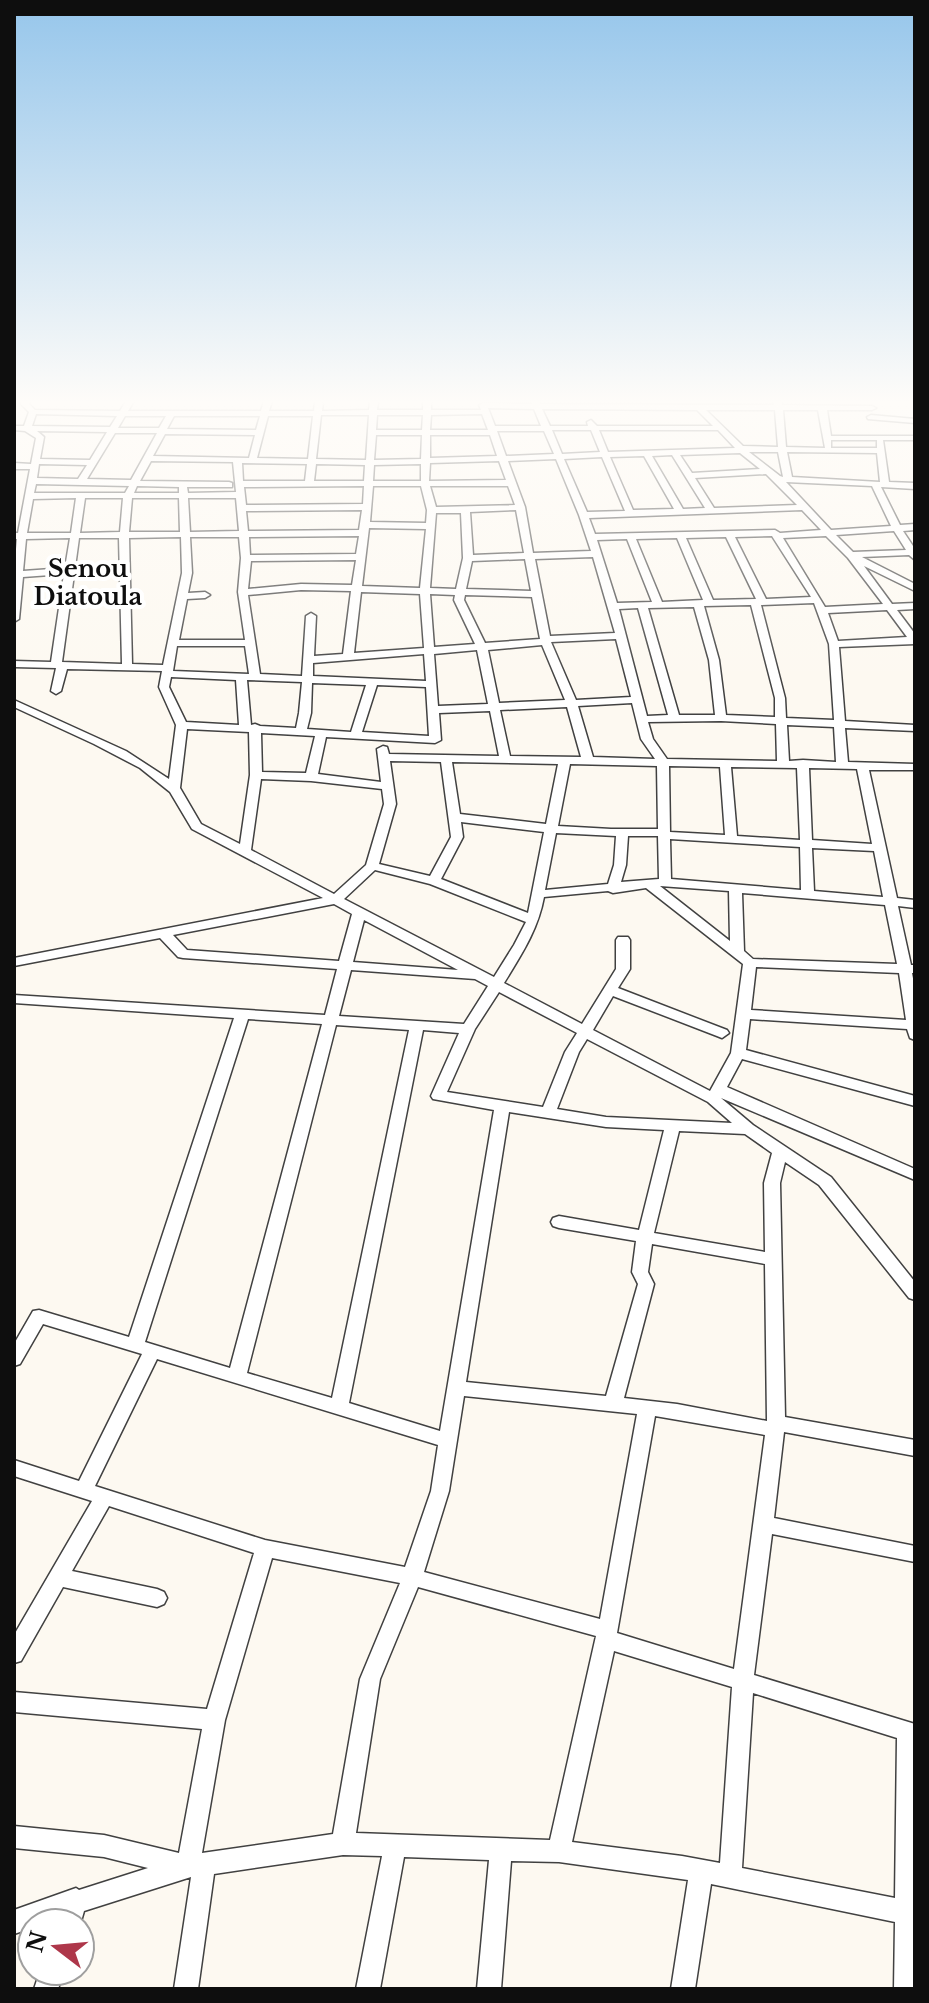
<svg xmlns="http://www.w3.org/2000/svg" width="929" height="2003" viewBox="0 0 929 2003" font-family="'Libre Baskerville',serif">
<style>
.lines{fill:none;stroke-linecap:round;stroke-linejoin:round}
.minor-casing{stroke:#414141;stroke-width:3}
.minor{fill:#fff;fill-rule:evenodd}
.labels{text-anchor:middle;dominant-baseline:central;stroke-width:8;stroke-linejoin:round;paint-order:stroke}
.far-quarter-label{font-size:24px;font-weight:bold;fill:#0e0e0e;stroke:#fff}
</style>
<rect width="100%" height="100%" fill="#fdf9f1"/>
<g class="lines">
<defs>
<g id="minor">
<path d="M22,401H30L29,404L35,410L120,411L126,401H134L128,411H261L264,401H272L269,411H314L315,401H323L322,411L369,410L370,401H378L377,410H423V401H431V410H481L479,405L483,403L532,404L531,401H539L540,404L774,405V401H782V405L872,406L876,408L872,410H827L831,436H915V440H883L889,482L915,483V489L881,487L900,525L915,524V530L903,531L915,549V560L909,555L862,557L915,584V591L864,566L892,604L915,603V609L897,610L915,634V644L839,647L845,721L915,725V731L845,728L848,762L915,764V770H869L897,898L915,900V908L898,906L911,965H915V973H912L915,989V1040L910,1038L907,1029L750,1019L746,1050L915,1096V1106L742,1059L727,1087L915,1169V1180L721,1098L753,1125L831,1177L915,1282V1300L909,1298L819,1185L785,1162L780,1183L785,1417L915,1440V1456L784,1432L774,1518L915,1546V1562L772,1534L754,1675L915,1724V1989H894L895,1922L711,1884L695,1989H671L688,1880L559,1862L511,1861L501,1989H477L489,1860L404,1857L380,1989H356L382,1856L343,1855L214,1874L198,1989H174L191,1877L84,1911L80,1925L57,1923L59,1919L47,1923H32V1928L14,1934V1910L76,1888L79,1890L148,1868L104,1857L14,1848V1826L104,1835L179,1853L202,1729L14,1712V1692L207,1709L254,1553L109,1506L72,1571L157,1589L164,1592L167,1598L164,1604L157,1607L63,1587L21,1661L14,1663V1635L92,1501L14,1476V1460L79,1481L142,1354L43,1324L20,1364L14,1366V1344L33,1311L39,1310L129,1337L234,1018L14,1003V995L325,1015L337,969L183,958L178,957L160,938L14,966V958L323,898L192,829L170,792L140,768L94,744L14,707V700L126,751L169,779L176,725L159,687L162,671L67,669L61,691L56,694L51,691L56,668L14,667V661L51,662L64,574L23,577L19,619L14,622V569L17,539H14V533H18L30,469H14V463L31,464L36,438L25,431L14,430V426H24L29,412L21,404ZM488,408L534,409L541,426H495ZM542,409L697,410L713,426H597L591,420L587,422L588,426H550ZM706,410H775L778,447L743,446ZM783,410H818L825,448L786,447ZM36,414L117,416L110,427L32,426ZM482,414L488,430H430L431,415ZM321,415H369L366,460L316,459ZM377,415H423L422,430H376ZM125,416H166L159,428H118ZM174,416H260L256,430L167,429ZM268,416H313L308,459L257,458ZM552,430H591L600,452L562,454ZM599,430H718L735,448L608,452ZM37,431L107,432L90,460L40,459L44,437ZM544,431L554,454L506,456L497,431ZM115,433H157L131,480L87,479ZM165,434L255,435L249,458L153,456ZM376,435H422L421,459L374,460ZM430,435H490L497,456L430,458ZM831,440H877V448H831ZM749,452H778L783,477L780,476ZM787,452L877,453L880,482L792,477ZM740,453L760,469L692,473L680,455ZM672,455L705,508L683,509L652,456ZM644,456L674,509L633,510L610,457ZM602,457L625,511L587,512L564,459ZM556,459L579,515L591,551L533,553L525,507L508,461ZM151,461L233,462L236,492L188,493L187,487H232V483L229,482L140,481ZM499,461L506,480L429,481L430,463ZM242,463L307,464L305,481H243ZM39,464L87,465L78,479L37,478ZM316,464L365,465L364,481H314ZM421,464V481H373L374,465ZM766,474L797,505L714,508L695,478ZM786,482L872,486L891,526L831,530ZM36,484L129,486L125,493H34ZM137,486L179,487V493H134ZM364,486L363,504L246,505L244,487ZM373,486H421L427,510L426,523L370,522ZM430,486H508L515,505L436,507ZM76,498L71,533H27L33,499ZM85,498H123L120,532L80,533ZM132,498H179L180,532H129ZM188,498H236L239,531L190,532ZM362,510L359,530L248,531L246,511ZM516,510L524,553L473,555L470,512ZM802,510L821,530L780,533L775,530L595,534L589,518ZM436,513H461L463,558L456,589L430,588ZM369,528L426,529L420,588L362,586ZM894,531L906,550L853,552L836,535ZM359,536L356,554L250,555L249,537ZM772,536L811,597L766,599L735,537ZM826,536L848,558L883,604L825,607L783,538ZM181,537L182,573L163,665L132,664L129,538ZM190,537H239L241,558L238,592L245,640H179L187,599L205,598L210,595L205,592L188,593L192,573ZM726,537L756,599L713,600L686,538ZM70,538L65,568L23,571L26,539ZM79,538H119L122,664L62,662ZM677,538L703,600L662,602L636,539ZM627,539L652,602L617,603L597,540ZM593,557L615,633L550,636L535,559ZM525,559L531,591L466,589L472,561ZM356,560L352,585L301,584L248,589L251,561ZM301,590L351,591L343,654L314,656L316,616L311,613L306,616L302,676L260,674L248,595ZM361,592L420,594L424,648L354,653ZM430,594L455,595L454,600L475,644L434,647ZM465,595L532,597L540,639L485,643L464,600ZM814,603L829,644L834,720L786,718L785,698L761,605ZM751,605L775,698V717L726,715L719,660L704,606ZM694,607L709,660L715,715H679L648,608ZM638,608L668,715L647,716L619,609ZM887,610L907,637L838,641L828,613ZM616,639L631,697L576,700L551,642ZM542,645L565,700L499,703L488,650ZM177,646H245L249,674L173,671ZM477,650L488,704L438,706L434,654ZM424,654L426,681L313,676V663ZM171,677L236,680L239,725L186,722L169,687ZM247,680L302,682L299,713L296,728L260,726L255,724L251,725ZM312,683L366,685L351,732L307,729L311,713ZM377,685L426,687L429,736L362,732ZM632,703L641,739L655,759L593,757L578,706ZM567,707L581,757L510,756L500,710ZM490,711L499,756L389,754L387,747L383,746L377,749L381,782L318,774L326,737L435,743L441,740L439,713ZM721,721L776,724L777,761L667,759L653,739L648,722ZM787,725L834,727L836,762L803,760L789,761ZM187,729L249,732L250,775L240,844L201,824L180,788ZM261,733L315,736L306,773L262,772ZM390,761L441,762L451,837L430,876L379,864L396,804ZM452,762L558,764L546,824L460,814ZM570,764L657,766L658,829H611L558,826ZM669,766L720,767L725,835L670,832ZM731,767L797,768L800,840L737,836ZM809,768L857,769L872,844L812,840ZM261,779L311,781L382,789L384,804L366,865L334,894L251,850ZM461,822L544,832L528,913L441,879L463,837ZM556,833L616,836L614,865L608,884L545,890ZM628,836H658L659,879L621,882L626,865ZM670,839L800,847L801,890L671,879ZM812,848L874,851L883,897L814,891ZM375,870L430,884L526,922L514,945L494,977L344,899ZM660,886L729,891L730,941ZM646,888L743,964L731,1053L710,1091L593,1030L613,996L717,1036L722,1038L729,1033L727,1030L618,988L630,969V940L628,937H618L616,940V969L582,1024L504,983C521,955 538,930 544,897L608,891L613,893ZM742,893L885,905L897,964L753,959L744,951ZM334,904L352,914L339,961L187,950L173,935ZM364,920L458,970L353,962ZM756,967L899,973L906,1020L751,1010ZM351,970L475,979L488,986L464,1024L339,1016ZM499,992L577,1033L565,1052L543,1107L447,1092L475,1029ZM248,1019L322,1024L230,1368L145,1342ZM336,1025L409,1030L332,1398L247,1373ZM423,1030L459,1033L431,1096L433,1099L494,1110L440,1431L349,1403ZM587,1039L708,1102L732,1123L606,1117L557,1109L579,1052ZM509,1112L606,1127L664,1130L639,1230L559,1216L553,1218L551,1222L553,1226L559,1228L636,1241L632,1272L638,1284L606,1396L466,1382ZM679,1131L745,1134L772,1153L764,1183L765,1252L654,1233ZM652,1244L765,1264L767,1421L677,1404L624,1398L654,1284L648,1272ZM157,1359L438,1445L431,1491L405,1567L265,1540L95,1486ZM464,1396L637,1414L600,1619L424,1572L449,1491ZM655,1416L765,1435L734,1669L617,1633ZM272,1558L400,1583L360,1679L333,1834L202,1853L225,1720ZM418,1587L596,1636L550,1840L356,1833L380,1679ZM614,1651L732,1687L720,1863L682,1856L572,1842ZM753,1693L897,1738L895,1898L742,1868Z"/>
<polygon points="871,415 915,419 915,423 868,419 867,417"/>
<polygon points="40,1971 64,1971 58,1989 34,1989"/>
</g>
</defs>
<use href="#minor" class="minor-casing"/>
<use href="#minor" class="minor"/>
</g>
<linearGradient id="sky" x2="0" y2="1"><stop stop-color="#96c6eb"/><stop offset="0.59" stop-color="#fefcf9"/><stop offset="1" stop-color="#fefcf9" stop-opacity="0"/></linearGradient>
<rect width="929" height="681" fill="url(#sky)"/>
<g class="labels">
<g class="far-quarter-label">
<text x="88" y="568">Senou<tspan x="88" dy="28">Diatoula</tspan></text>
</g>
</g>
<rect width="929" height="2003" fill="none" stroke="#0e0e0e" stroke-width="32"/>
<g transform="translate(56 1947) rotate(286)"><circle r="38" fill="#ffffff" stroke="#9f9f9f" stroke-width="2"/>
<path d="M0-6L14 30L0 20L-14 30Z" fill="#ae374a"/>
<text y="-12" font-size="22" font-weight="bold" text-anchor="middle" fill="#0e0e0e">N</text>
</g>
</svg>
